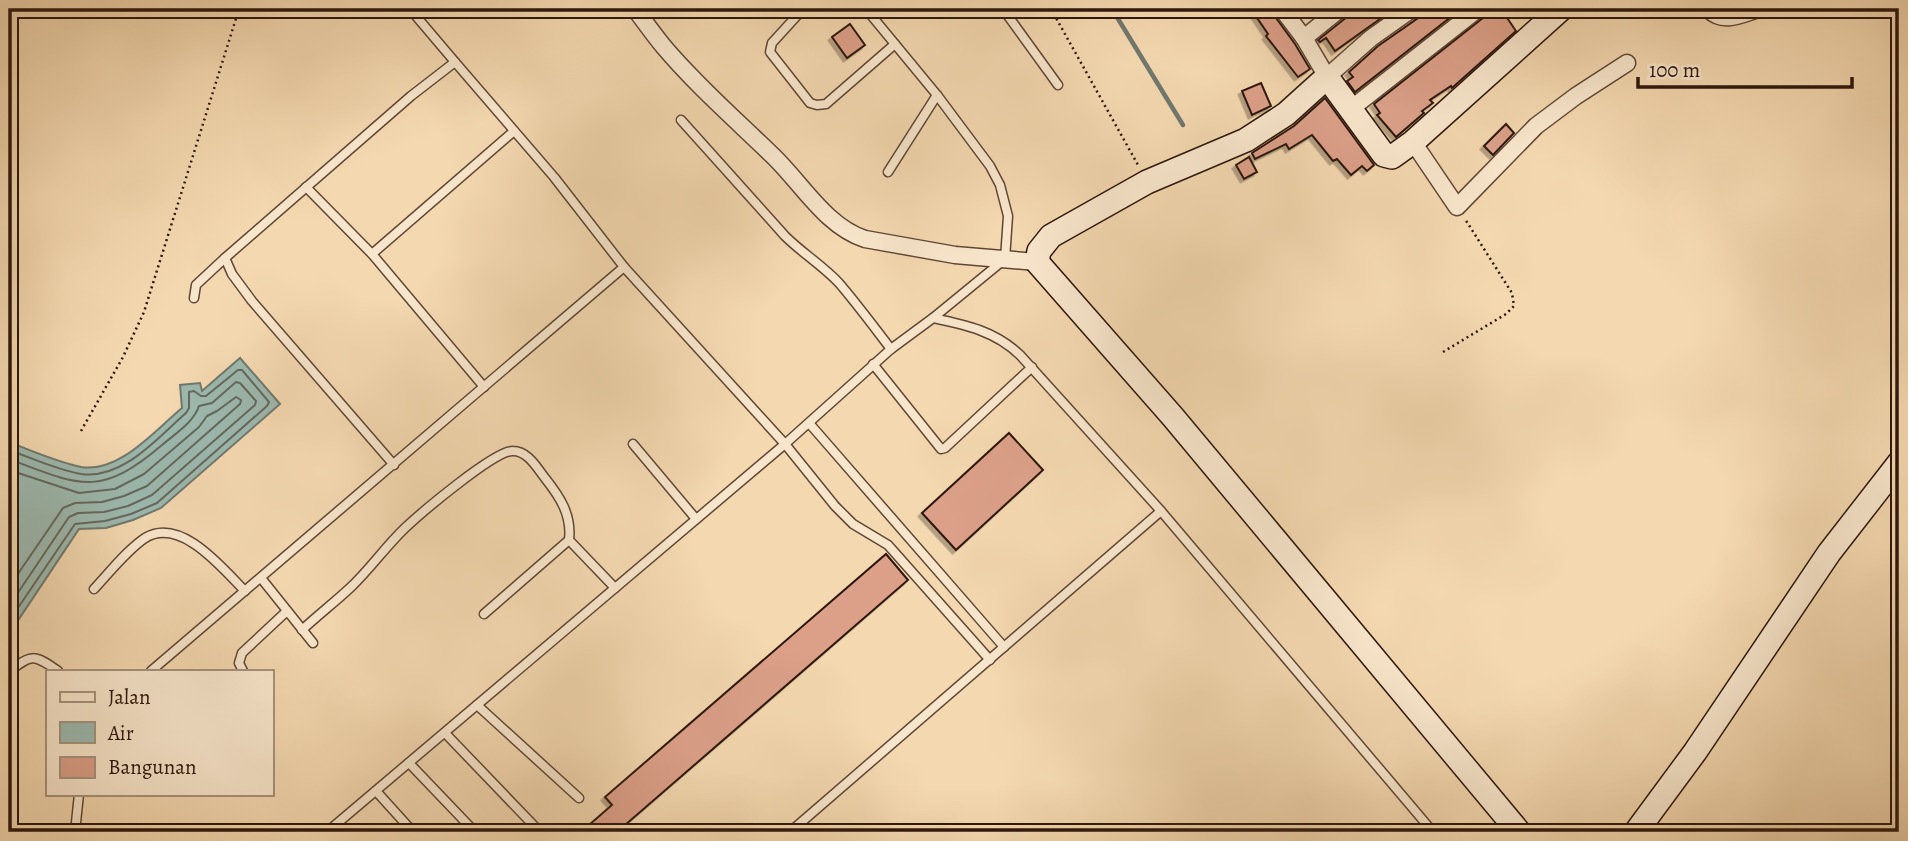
<svg xmlns="http://www.w3.org/2000/svg" width="1908" height="841" viewBox="0 0 1908 841" font-family="Alegreya,serif">
<style>
.water{fill:#9cb9af;stroke:#70786e;stroke-width:2}
.lines{fill:none;stroke-linecap:round;stroke-linejoin:round}
.shore{stroke:#64685e;stroke-width:2}
.stream{stroke:#70786e;stroke-width:4.5}
.building{fill:#dca089;stroke:#2d170c;stroke-width:2;filter:url(#shadow)}
.lane-casing{stroke:#5f4735;stroke-width:11}
.street-casing{stroke:#5f4735;stroke-width:19}
.secondary-casing{stroke:#2d170c;stroke-width:26}
.path{stroke:#2d170c;stroke-width:2.5;stroke-dasharray:2 3.5;stroke-linecap:butt}
.lane{stroke:#f8e6cc;stroke-width:8}
.street{stroke:#f8e6cc;stroke-width:16}
.secondary{stroke:#f8e6cc;stroke-width:23}
</style>
<defs>
<filter id="shadow"><feDropShadow dx="-3.5" dy="3.5" stdDeviation="0" flood-color="#0004"/></filter>
</defs>
<rect width="100%" height="100%" fill="#f4d8b0"/>
<filter id="stains"><feTurbulence type="fractalNoise" baseFrequency=".00286" numOctaves="4"/><feColorMatrix values="0 0 0 0 .2 0 0 0 0 .09 0 0 0 0 .02 0 0 0 .5 -.17"/></filter>
<radialGradient id="worn" r=".72"><stop offset=".6" stop-color="#630" stop-opacity="0"/><stop offset="1" stop-color="#630" stop-opacity=".3"/></radialGradient>
<path class="water" d="M240,358L280,404L161,508L133,520L106,528L79,529L9,634V442C32,451 57,462 81,467C120,473 155,430 182,408L180,385L200,383L202,391Z"/>
<g class="lines">
<g class="shore">
<path d="M9,450C32,458 57,470 81,474C123,480 158,437 186,413L189,408V392L194,391L201,396H206L238,370H242L269,402L267,406L157,503L131,514L105,521L75,524L9,621"/>
<path d="M9,459C80,486 100,498 162,445C176,433 193,423 199,406L212,403L236,382L240,383L256,401L255,405L152,495L128,506L104,512L78,513L69,517L9,606"/>
<polyline points="9,470 79,493 115,489 144,474 199,427 207,416 217,411 236,397 241,400 240,404 147,486 124,496 102,502 75,503 63,508 9,587"/>
</g>
<polyline class="stream" points="1112,9 1183,125"/>
</g>
<g class="building">
<polygon points="1263,9 1272,9 1274,15 1295,44 1310,69 1298,77 1266,36 1268,34 1255,15"/>
<polygon points="1350,9 1394,9 1335,51 1326,38 1320,42 1318,40 1347,17"/>
<polygon points="1422,9 1461,9 1355,92 1347,81 1353,77 1349,72 1378,46 1418,18"/>
<polygon points="1488,9 1501,9 1516,31 1452,88 1451,86 1430,100 1433,103 1422,111 1424,113 1396,137 1377,115 1380,113 1374,104 1484,17"/>
<polygon points="850,24 865,45 847,58 832,37"/>
<polygon points="1261,83 1271,106 1252,115 1242,91"/>
<polygon points="1325,98 1374,165 1367,171 1362,166 1351,175 1337,159 1333,161 1312,135 1289,149 1286,144 1255,159 1252,153 1294,126"/>
<polygon points="1506,124 1514,133 1493,155 1484,146"/>
<polygon points="1249,157 1257,172 1244,179 1236,165"/>
<polygon points="1009,433 1043,470 956,550 922,513"/>
<polygon points="886,554 908,580 617,832 581,832 612,805 605,797"/>
</g>
<g class="lines">
<defs>
<g id="lane">
<polyline points="410,9 455,62"/>
<polyline points="803,9 772,43 770,52 810,103 817,105 826,104 895,44"/>
<polyline points="866,9 937,95 990,166 1000,185 1008,216 1005,259 933,318"/>
<polyline points="1003,9 1058,85"/>
<path d="M681,120L785,236C802,253 822,265 839,283C857,304 874,327 891,349"/>
<polyline points="888,172 937,95"/>
<polyline points="306,187 372,254 484,387"/>
<polyline points="372,254 514,131"/>
<polyline points="194,298 196,285 225,258"/>
<polyline points="873,364 941,449 945,448 1032,367"/>
<polyline points="809,423 1004,647"/>
<polyline points="633,444 696,519"/>
<polyline points="394,465 252,301 232,274 225,258 411,96 455,62 554,177 624,267"/>
<polyline points="261,578 313,643"/>
<path d="M94,589C110,572 126,551 145,538C181,516 223,569 245,591"/>
<polyline points="484,614 569,540"/>
<path d="M302,630C318,615 335,602 351,587C370,569 386,546 405,528C421,513 495,450 513,451C528,451 537,468 545,478C560,497 572,515 569,540L615,588"/>
<polyline points="151,671 624,267 785,444 835,506 853,524 888,545 990,660"/>
<polyline points="243,671 239,663 242,653 287,611"/>
<path d="M9,672C31,654 34,654 58,671"/>
<polyline points="477,705 579,798"/>
<polyline points="445,733 540,832"/>
<polyline points="409,763 475,832"/>
<polyline points="376,791 413,832"/>
<polyline points="75,832 79,794"/>
<path d="M327,832L785,444L891,349L933,318C966,325 995,331 1020,355L1161,511L1433,832"/>
<polyline points="790,832 1161,511"/>
</g>
<g id="street">
<path d="M635,9C645,22 654,35 664,47C697,86 735,119 771,154C801,182 825,226 865,239L955,255L1037,262"/>
<polyline points="1282,9 1304,38 1327,77 1371,38 1412,9"/>
<path d="M1708,9C1723,24 1740,15 1758,9"/>
<polyline points="1304,38 1340,9"/>
<polyline points="1352,108 1478,9"/>
<polyline points="1413,142 1457,207 1536,126 1576,96 1627,63"/>
</g>
<g id="secondary">
<polyline points="1519,832 1173,417 1037,262 1039,251 1051,236 1147,182 1246,140 1286,114 1327,77 1384,155 1392,157 1413,142 1561,9"/>
<polyline points="1636,832 1695,752 1829,553 1899,463"/>
</g>
</defs>
<use href="#lane" class="lane-casing"/>
<use href="#street" class="street-casing"/>
<use href="#secondary" class="secondary-casing"/>
<g class="path">
<polyline points="1051,9 1138,165"/>
<polyline points="1443,352 1506,314 1514,306 1512,293 1465,219"/>
<polyline points="81,431 123,357 144,312 239,9"/>
</g>
<use href="#lane" class="lane"/>
<use href="#street" class="street"/>
<use href="#secondary" class="secondary"/>
</g>
<rect width="1908" height="841" fill="none" stroke="#f4d8b0" stroke-width="35"/>
<rect x="10" y="10" width="1887" height="820" fill="none" stroke="#2d170c" stroke-width="3.5"/>
<rect x="18" y="18" width="1873" height="806" fill="none" stroke="#2d170c" stroke-width="2"/>
<rect x="46" y="670" width="228" height="126" fill="#f8e6cc" stroke="#a7937f" stroke-width="2"/>
<rect x="60" y="692" width="35" height="10" fill="#f8e6cc" stroke="#a7937f" stroke-width="2"/>
<text x="108" y="704" font-size="21" fill="#2d170c">Jalan</text>
<rect x="60" y="722" width="35" height="21" fill="#9cb9af" stroke="#a7937f" stroke-width="2"/>
<text x="108" y="740" font-size="21" fill="#2d170c">Air</text>
<rect x="60" y="757" width="35" height="21" fill="#dca089" stroke="#a7937f" stroke-width="2"/>
<text x="108" y="774" font-size="21" fill="#2d170c">Bangunan</text>
<path d="M1638 77v10h214v-10" fill="none" stroke="#2d170c" stroke-width="3.5"/>
<text x="1649" y="77" font-size="21" fill="#2d170c" stroke="#f8e6cc" stroke-width="5" paint-order="stroke">100 m</text>
<rect width="100%" height="100%" filter="url(#stains)"/>
<rect width="100%" height="100%" fill="url(#worn)"/>
</svg>
